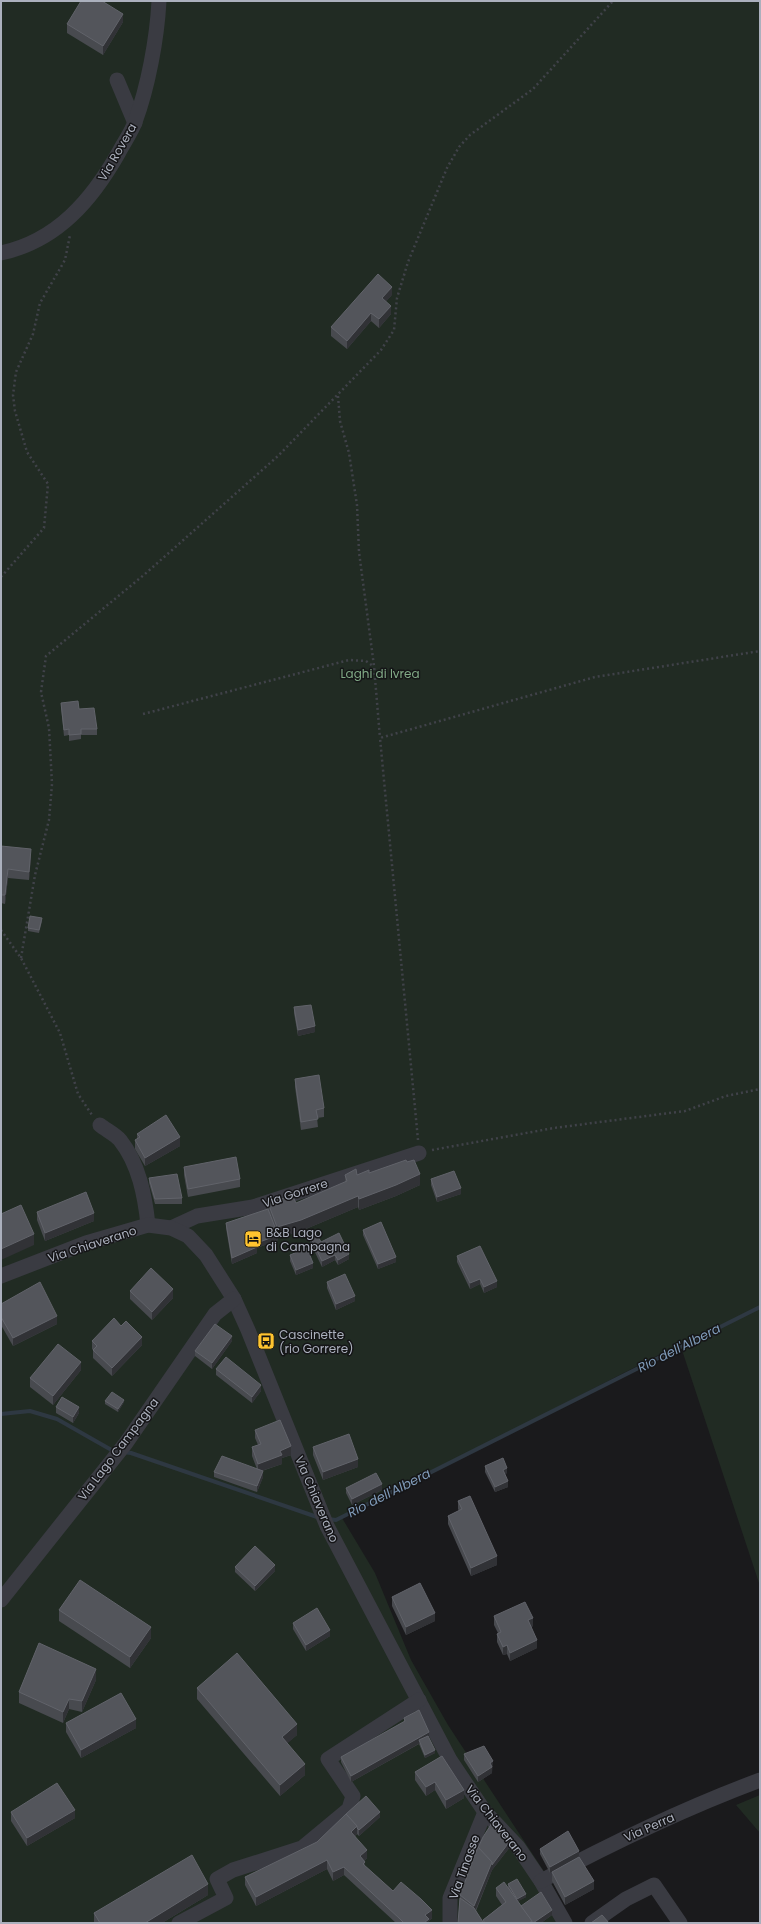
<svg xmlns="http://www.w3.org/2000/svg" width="761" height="1924" viewBox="0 0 761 1924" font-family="Poppins,sans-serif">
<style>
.green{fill:#212b23}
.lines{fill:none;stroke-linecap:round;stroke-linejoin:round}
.stream{stroke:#2e3842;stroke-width:4}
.path{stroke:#404249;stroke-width:2.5;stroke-dasharray:2 3;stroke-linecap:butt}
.minor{stroke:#3a3b42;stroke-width:15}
.wall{fill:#484a4f}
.shaded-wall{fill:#313236}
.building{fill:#53555b;stroke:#61636a}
.labels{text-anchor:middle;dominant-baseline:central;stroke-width:3;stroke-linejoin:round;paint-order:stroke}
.street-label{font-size:12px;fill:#abb0bd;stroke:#151517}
.park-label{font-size:12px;fill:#81a986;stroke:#151517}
.poi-label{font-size:12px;fill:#abb0bd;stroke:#151517;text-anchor:start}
.water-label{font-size:13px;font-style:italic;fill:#809cba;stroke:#151517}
</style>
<rect width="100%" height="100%" fill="#1a1a1c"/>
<g class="green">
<polygon points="1,1 760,1 760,1586 680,1344 342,1518 375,1573 411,1660 448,1725 549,1879 572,1923 1,1923"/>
<polygon points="760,1795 760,1833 736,1805"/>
</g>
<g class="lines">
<g class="stream">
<polyline points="1,1414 30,1411 57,1419 115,1452"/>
<polyline points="123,1452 131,1453 320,1518"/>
<polyline points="328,1519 336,1520 760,1307"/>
</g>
<g class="path">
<polyline points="338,396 340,421 349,453 357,505 359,552 374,666 380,738"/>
<polyline points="1,577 44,528 48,484 27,452 15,411 13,395 16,372 33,334 40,303 65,260 70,235"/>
<polyline points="143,714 349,660 366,661 373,666"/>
<polyline points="1,930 21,958 60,1033 78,1094 92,1115"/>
<polyline points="21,958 35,875 49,820 52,784 49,728 41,692 46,656 145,574 278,456 381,350 394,330 397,298 408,262 447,168 459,147 470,135 533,89 613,1"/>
<polyline points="418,1140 380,738 595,677 760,651"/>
<polyline points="432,1150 554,1128 685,1111 726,1096 760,1089"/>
</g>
<g class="minor">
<polyline points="117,80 135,123"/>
<path d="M1,253C57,241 92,200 119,152C124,142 131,133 135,122C148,87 157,39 159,1"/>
<path d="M100,1125C106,1130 115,1134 120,1140C139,1164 145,1196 148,1225"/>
<polyline points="171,1228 197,1216 253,1207 419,1153"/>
<polyline points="1,1276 86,1243 148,1225 171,1228 188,1236 206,1255 234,1299 248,1330 327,1526 450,1760 485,1812 518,1847 541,1881 565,1923"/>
<polyline points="1,1600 126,1443 215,1314 234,1299"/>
<path d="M541,1881C612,1843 685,1808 760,1780"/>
<polyline points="179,1923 226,1898 217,1879 233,1870 302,1848 349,1809 353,1796 328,1759 419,1700"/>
<polyline points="450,1923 450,1898 485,1812"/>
<polyline points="592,1923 626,1899 654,1885 680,1923"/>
</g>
</g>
<g class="wall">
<polygon points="123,22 103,55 67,33 67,24"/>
<polygon points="392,295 386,301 391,314 379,328 371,321 347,349 331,336 331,327"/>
<polygon points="61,703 79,709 97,729 97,735 81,735 81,739 69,741 69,735 64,736 61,708"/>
<polygon points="1,846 31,857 29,880 8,878 5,904 1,903"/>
<polygon points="42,921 39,933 28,931 28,928"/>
<polygon points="294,1007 315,1032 298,1036 294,1013"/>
<polygon points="295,1079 324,1108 324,1117 317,1118 318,1127 301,1130 295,1087"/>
<polygon points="137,1134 180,1146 145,1166 135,1149 135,1140 137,1139"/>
<polygon points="184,1167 240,1179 240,1187 188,1197 184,1175"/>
<polygon points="369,1173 420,1185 396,1196 359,1210 358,1207 301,1231 278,1238 278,1240 257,1248 257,1253 232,1264 226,1228 226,1223 267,1209 267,1200 279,1200 296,1203 345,1182 345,1175 357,1175"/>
<polygon points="149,1178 182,1198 182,1204 155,1204 149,1183"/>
<polygon points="431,1179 461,1194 437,1202 431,1185"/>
<polygon points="37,1212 94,1221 45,1241 37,1220"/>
<polygon points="363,1230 396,1262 378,1269 363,1235"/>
<polygon points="310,1236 321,1242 349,1259 338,1265 335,1260 322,1267 310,1242"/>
<polygon points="290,1255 313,1268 296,1275 290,1261"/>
<polygon points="457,1256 497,1287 484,1293 480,1284 470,1289 457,1262"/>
<polygon points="327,1282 355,1301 336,1310 327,1288"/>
<polygon points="130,1291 173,1298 152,1320 130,1299"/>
<polygon points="1,1304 57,1324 13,1346 1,1325"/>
<polygon points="92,1341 142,1345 112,1376 93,1358 93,1350 92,1349"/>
<polygon points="232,1341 212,1369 195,1356 195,1351"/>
<polygon points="216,1369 261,1391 252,1403 216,1375"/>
<polygon points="81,1370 53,1405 30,1387 30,1378"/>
<polygon points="105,1401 124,1402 118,1412 105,1404"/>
<polygon points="56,1407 79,1413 73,1423 56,1413"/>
<polygon points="255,1430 291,1455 282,1458 282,1464 262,1471 263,1477 257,1492 214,1477 214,1472 257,1469 252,1456 252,1447 258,1445 255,1438"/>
<polygon points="313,1447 358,1467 323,1480 313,1455"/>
<polygon points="485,1466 507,1473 505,1474 508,1487 495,1492 485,1472"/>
<polygon points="346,1488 382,1490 352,1505 346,1493"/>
<polygon points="458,1501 497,1565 471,1576 448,1524 448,1516 459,1511 458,1509"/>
<polygon points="235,1567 275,1571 255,1591 235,1572"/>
<polygon points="392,1597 435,1621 406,1635 392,1606"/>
<polygon points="59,1610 151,1638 130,1668 59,1621"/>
<polygon points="494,1616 533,1626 531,1627 537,1648 510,1661 507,1654 503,1655 497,1642 497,1634 498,1633 494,1625"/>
<polygon points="293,1623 330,1636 306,1651 293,1629"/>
<polygon points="96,1680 82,1712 69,1709 63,1723 19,1703 19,1692"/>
<polygon points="197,1688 297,1735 287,1743 305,1775 280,1796 197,1699"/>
<polygon points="404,1718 429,1738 435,1753 425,1758 419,1744 351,1782 341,1762 341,1757 404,1722"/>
<polygon points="66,1723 136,1728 81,1758 66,1732"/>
<polygon points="464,1754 493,1767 492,1767 492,1773 478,1782 464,1760"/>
<polygon points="442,1756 464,1798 446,1809 435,1790 426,1796 415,1780 415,1772"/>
<polygon points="11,1812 75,1818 27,1846 11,1821"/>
<polygon points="346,1814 380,1817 359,1836 357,1834 355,1836 367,1858 364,1861 365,1866 393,1891 432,1918 429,1921 429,1923 396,1923 344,1875 333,1881 327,1869 256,1906 245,1885 245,1877 317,1842"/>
<polygon points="510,1847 492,1870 476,1911 483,1922 483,1920 502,1905 496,1896 496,1888 508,1887 508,1884 526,1897 518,1901 521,1906 552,1915 541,1923 458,1923 460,1895 478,1848"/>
<polygon points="540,1849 579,1857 594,1889 565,1905 552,1881 552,1872 579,1857 550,1873 540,1854"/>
<polygon points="208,1895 162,1923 94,1923 94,1913"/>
</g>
<g class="shaded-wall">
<polygon points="123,14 123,22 103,55 103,46"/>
<polygon points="392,287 392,295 382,306 382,298"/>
<polygon points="391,306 391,314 379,328 379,319"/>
<polygon points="371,313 371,321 347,349 347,341"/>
<polygon points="31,849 31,857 29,880 29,872"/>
<polygon points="8,869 8,878 5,904 5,895"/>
<polygon points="315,1026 315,1032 298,1036 298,1030"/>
<polygon points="180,1137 180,1146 145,1166 145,1158"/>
<polygon points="420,1174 420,1185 396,1196 359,1210 359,1199"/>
<polygon points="461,1188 461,1194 437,1202 437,1197"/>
<polygon points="358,1196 358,1207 301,1231 278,1238 278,1240 257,1248 257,1253 232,1264 232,1258 257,1243 277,1235 277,1227"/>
<polygon points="94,1213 94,1221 45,1241 45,1233"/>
<polygon points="34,1234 34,1245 1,1260 1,1249"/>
<polygon points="349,1254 349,1259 338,1265 338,1260"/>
<polygon points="335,1255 335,1260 322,1267 322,1261"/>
<polygon points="396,1257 396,1262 378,1269 378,1264"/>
<polygon points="313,1263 313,1268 296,1275 296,1270"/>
<polygon points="480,1279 480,1284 470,1289 470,1283"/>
<polygon points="497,1281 497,1287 484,1293 484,1287"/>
<polygon points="173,1289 173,1298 152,1320 152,1312"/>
<polygon points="355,1296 355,1301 336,1310 336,1304"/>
<polygon points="57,1316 57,1324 13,1346 13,1338"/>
<polygon points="232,1336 232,1341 212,1369 212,1363"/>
<polygon points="142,1337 142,1345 112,1376 112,1368"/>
<polygon points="81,1362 81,1370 53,1405 53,1396"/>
<polygon points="261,1385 261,1391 252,1403 252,1397"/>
<polygon points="124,1400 124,1402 118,1412 118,1409"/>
<polygon points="79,1407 79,1413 73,1423 73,1417"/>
<polygon points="291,1446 291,1455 282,1458 282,1464 258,1472 258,1464 280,1451"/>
<polygon points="358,1459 358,1467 323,1480 323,1472"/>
<polygon points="507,1468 507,1473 503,1476 503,1470"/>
<polygon points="263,1471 263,1477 257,1492 257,1486"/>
<polygon points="508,1481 508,1487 495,1492 495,1487"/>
<polygon points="382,1484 382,1490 352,1505 352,1499"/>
<polygon points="497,1556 497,1565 471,1576 471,1568"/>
<polygon points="275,1565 275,1571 255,1591 255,1586"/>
<polygon points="435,1613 435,1621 406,1635 406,1627"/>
<polygon points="533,1618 533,1626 528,1628 528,1620"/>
<polygon points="151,1627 151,1638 130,1668 130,1657"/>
<polygon points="330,1630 330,1636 306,1651 306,1645"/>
<polygon points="537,1640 537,1648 510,1661 510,1653"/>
<polygon points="507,1645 507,1654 503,1655 503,1647"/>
<polygon points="96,1669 96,1680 82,1712 82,1701"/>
<polygon points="69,1699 69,1709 63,1723 63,1712"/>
<polygon points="136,1719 136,1728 81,1758 81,1750"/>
<polygon points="297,1724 297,1735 282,1748 282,1737"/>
<polygon points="429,1732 429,1738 351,1782 351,1776"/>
<polygon points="435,1750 435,1753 425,1758 425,1755"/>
<polygon points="493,1761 492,1773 478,1782 478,1776 490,1763"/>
<polygon points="305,1764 305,1775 280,1796 280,1785"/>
<polygon points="435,1782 435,1790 426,1796 426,1787"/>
<polygon points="464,1790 464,1798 446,1809 446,1800"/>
<polygon points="75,1810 75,1818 27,1846 27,1838"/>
<polygon points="380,1812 380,1817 359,1836 359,1830"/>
<polygon points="357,1826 357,1834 351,1840 351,1832"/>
<polygon points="510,1841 510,1847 492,1870 474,1914 474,1906 492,1862"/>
<polygon points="367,1850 367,1858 360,1865 360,1856"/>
<polygon points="579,1851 579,1857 550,1873 550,1867"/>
<polygon points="327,1860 327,1869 256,1906 256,1897"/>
<polygon points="344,1867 344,1875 333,1881 333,1872"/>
<polygon points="594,1881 594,1889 565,1905 565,1897"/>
<polygon points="208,1884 208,1895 162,1923 145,1923"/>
<polygon points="526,1894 526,1897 517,1902 517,1899"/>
<polygon points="432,1910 432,1918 429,1921 429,1923 424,1923 425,1915"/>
<polygon points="552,1910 552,1915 541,1923 533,1923"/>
</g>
<g class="building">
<polygon points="81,1 102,1 123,14 103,46 67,24"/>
<polygon points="378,274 392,287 382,298 391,306 379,319 371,313 347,341 331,327"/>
<polygon points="78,701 79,709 94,708 97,729 81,729 81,734 69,735 69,729 64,730 61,703"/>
<polygon points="1,846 31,849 29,872 8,869 5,895 1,895"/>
<polygon points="30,916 42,918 39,930 28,928"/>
<polygon points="311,1005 315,1026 298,1030 294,1007"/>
<polygon points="319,1075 324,1108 316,1110 318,1119 301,1122 295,1079"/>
<polygon points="166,1115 180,1137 145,1158 135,1140 140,1137 137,1134"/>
<polygon points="236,1157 240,1179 188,1189 184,1167"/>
<polygon points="406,1160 407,1162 414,1160 420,1174 396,1185 359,1199 358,1196 301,1220 277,1227 267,1200 278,1196 279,1200 292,1195 296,1203 347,1181 345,1175 356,1169 357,1175 369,1170 369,1173"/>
<polygon points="454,1171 461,1188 437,1197 431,1179"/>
<polygon points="177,1174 182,1198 155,1199 149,1178"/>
<polygon points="86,1192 94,1213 45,1233 37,1212"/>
<polygon points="21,1205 34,1234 1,1249 1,1214"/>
<polygon points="268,1209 278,1235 257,1243 257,1247 232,1258 226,1223"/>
<polygon points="381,1222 396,1257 378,1264 363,1230"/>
<polygon points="316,1233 321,1242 339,1233 349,1254 338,1260 335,1255 322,1261 310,1236"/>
<polygon points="480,1246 497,1281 484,1287 480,1279 470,1283 457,1256"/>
<polygon points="307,1248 313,1263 296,1270 290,1255"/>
<polygon points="151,1268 173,1289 152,1312 130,1291"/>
<polygon points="345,1274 355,1296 336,1304 327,1282"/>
<polygon points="40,1282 57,1316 13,1338 1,1317 1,1304"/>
<polygon points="114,1318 121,1326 126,1321 142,1337 112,1368 93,1350 97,1346 92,1341"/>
<polygon points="215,1324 232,1336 212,1363 195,1351"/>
<polygon points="58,1344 81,1362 53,1396 30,1378"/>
<polygon points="226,1357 261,1385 252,1397 216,1369"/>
<polygon points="112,1392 124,1400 118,1409 105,1401"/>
<polygon points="62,1397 79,1407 73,1417 56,1407"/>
<polygon points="280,1420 291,1446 280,1451 282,1455 258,1464 252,1447 261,1444 255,1430"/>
<polygon points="349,1434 358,1459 323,1472 313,1447"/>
<polygon points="222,1456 263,1471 257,1486 214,1472"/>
<polygon points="503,1458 507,1468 503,1470 508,1481 495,1487 485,1466"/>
<polygon points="376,1473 382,1484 352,1499 346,1488"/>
<polygon points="470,1496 497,1556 471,1568 448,1516 462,1509 458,1501"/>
<polygon points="255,1546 275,1565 255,1586 235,1567"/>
<polygon points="80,1580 151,1627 130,1657 59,1610"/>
<polygon points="420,1583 435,1613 406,1627 392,1597"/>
<polygon points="525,1602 533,1618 528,1620 537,1640 510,1653 507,1645 503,1647 497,1634 501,1632 494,1616"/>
<polygon points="317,1608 330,1630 306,1645 293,1623"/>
<polygon points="39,1643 96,1669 82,1701 69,1699 63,1712 19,1692"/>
<polygon points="237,1653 297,1724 282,1737 305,1764 280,1785 197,1688"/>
<polygon points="121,1693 136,1719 81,1750 66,1723"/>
<polygon points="419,1710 429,1732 351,1776 341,1757 405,1721 404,1718"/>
<polygon points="428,1736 435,1750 425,1755 419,1740"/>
<polygon points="484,1746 493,1761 490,1763 492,1767 478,1776 464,1754"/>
<polygon points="442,1756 464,1790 446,1800 435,1782 426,1787 415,1772"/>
<polygon points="57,1783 75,1810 27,1838 11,1812"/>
<polygon points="366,1796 380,1812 359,1830 357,1828 357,1826 346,1814"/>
<polygon points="346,1814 357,1826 351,1832 367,1850 360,1856 365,1862 363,1864 393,1891 401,1882 421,1899 432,1910 425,1915 429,1919 424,1923 404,1923 400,1919 344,1867 333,1872 327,1860 256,1897 245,1877 317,1842"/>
<polygon points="492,1823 510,1841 492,1865 492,1862 478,1848 483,1837"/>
<polygon points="568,1831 579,1851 550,1867 540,1849"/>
<polygon points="478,1847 492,1862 474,1906 460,1895"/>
<polygon points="192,1855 208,1884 145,1923 100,1923 94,1913"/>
<polygon points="579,1857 594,1881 565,1897 552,1872"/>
<polygon points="517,1879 526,1894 517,1899 508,1884"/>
<polygon points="504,1882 532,1921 529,1923 485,1923 483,1920 506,1902 496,1888"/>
<polygon points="541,1892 552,1910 533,1923 532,1923 532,1921 521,1906"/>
<polygon points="460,1898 474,1908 483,1922 482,1923 458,1923"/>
<polygon points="602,1915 609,1923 591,1923"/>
</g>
<defs>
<symbol id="hotel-square" viewBox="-11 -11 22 22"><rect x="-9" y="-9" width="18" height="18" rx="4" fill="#ffc42f" stroke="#151517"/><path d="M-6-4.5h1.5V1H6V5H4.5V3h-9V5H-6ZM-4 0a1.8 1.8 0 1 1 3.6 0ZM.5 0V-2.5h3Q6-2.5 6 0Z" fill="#111"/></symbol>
<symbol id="bus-square" viewBox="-11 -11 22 22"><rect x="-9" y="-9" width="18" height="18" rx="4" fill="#ffc42f" stroke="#151517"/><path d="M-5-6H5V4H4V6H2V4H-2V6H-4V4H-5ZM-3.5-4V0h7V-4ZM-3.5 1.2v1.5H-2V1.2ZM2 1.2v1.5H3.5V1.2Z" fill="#111"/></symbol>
</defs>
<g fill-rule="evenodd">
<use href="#hotel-square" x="243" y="1229" width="20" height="20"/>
<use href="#bus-square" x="256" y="1331" width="20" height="20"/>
</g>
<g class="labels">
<g class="street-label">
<text transform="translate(117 152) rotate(-60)">Via Rovera</text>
<text transform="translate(295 1193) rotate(-18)">Via Gorrere</text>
<text transform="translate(92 1244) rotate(-18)">Via Chiaverano</text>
<text transform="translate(118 1449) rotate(-53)">Via Lago Campagna</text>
<text transform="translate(317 1499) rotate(67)">Via Chiaverano</text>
<text transform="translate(497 1823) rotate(52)">Via Chiaverano</text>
<text transform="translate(649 1827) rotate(-24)">Via Perra</text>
<text transform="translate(464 1867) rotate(-70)">Via Tinasse</text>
</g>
<g class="park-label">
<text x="380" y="673">Laghi di Ivrea</text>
</g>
<g class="poi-label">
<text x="266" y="1232">B&amp;B Lago<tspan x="266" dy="14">di Campagna</tspan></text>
<text x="279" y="1334">Cascinette<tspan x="279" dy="14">(rio Gorrere)</tspan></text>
</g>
<g class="water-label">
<text transform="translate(679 1348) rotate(-27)">Rio dell'Albera</text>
<text transform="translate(389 1493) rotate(-27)">Rio dell'Albera</text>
</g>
</g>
<rect width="761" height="1924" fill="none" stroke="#abb0bd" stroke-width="4"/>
</svg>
